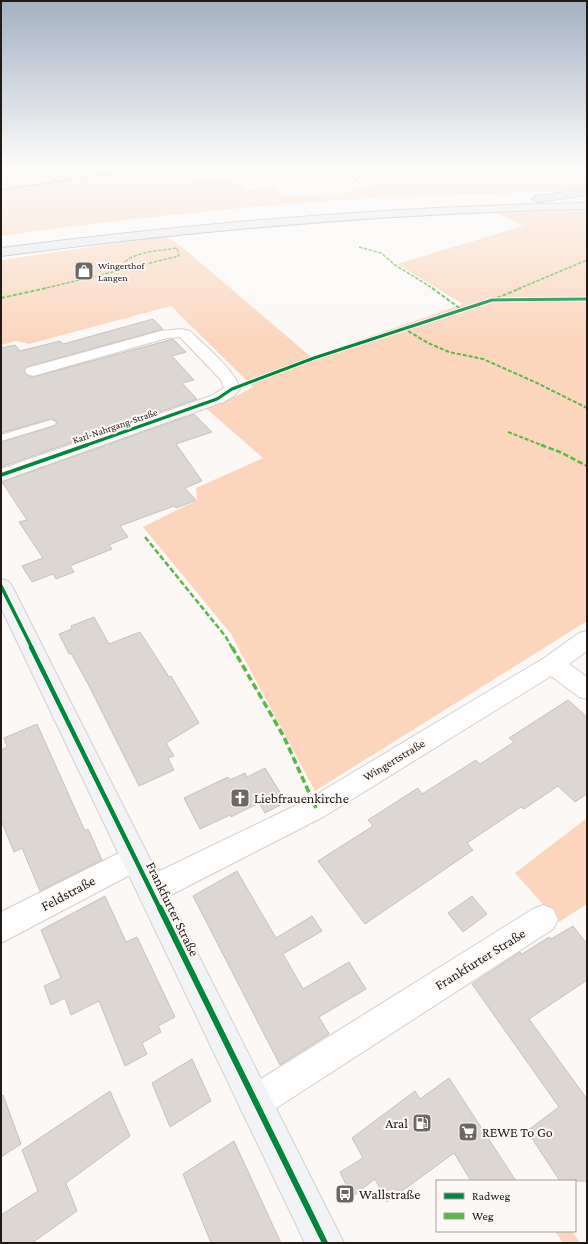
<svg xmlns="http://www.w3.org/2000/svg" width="588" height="1244" viewBox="0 0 588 1244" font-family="'Crimson Pro',serif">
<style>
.green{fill:#fbd6bd}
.building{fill:#dcd7d3;stroke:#c7c2be}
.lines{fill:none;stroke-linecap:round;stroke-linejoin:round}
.lane-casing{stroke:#d5cfcc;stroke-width:2}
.street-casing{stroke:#d5cfcc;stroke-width:2}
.secondary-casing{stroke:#d5cfcc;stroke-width:2}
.primary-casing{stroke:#a6a9b1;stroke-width:2}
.highway-casing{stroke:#a6a9b1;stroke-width:2}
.lane{fill:#fefefe;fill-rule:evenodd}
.street{fill:#fefefe;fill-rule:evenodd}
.secondary{fill:#f2f3f5;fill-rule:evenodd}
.primary{fill:#e6e8ed;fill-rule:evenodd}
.highway{fill:#d5d9e2;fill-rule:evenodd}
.quiet-far3{stroke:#58b947;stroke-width:1.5;stroke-dasharray:3.5 1.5;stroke-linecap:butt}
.quiet-far2{stroke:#58b947;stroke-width:2;stroke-dasharray:4 2;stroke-linecap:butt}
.quiet-far1{stroke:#58b947;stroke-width:2.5;stroke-dasharray:5.5 2.5;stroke-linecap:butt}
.quiet{stroke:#58b947;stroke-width:3.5;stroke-dasharray:7 3.5;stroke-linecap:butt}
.cycleway-far3-casing{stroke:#fcf8f5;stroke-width:5}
.cycleway-far2-casing{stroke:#fcf8f5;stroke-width:6}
.cycleway-far1-casing{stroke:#fcf8f5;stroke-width:7}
.cycleway-casing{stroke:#fcf8f5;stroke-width:8}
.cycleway-far3{stroke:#00873e;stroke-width:3}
.cycleway-far2{stroke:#00873e;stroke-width:3.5}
.cycleway-far1{stroke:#00873e;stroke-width:4.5}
.cycleway{stroke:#00873e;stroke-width:6}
.labels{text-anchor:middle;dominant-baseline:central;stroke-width:4;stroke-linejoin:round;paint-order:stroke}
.far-poi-label{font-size:10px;fill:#221a15;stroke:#fcf8f5;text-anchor:start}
.far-street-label{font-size:10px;fill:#221a15;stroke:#fcf8f5}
.street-label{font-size:12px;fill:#221a15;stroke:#fcf8f5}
.near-poi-label{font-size:14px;fill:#221a15;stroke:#fcf8f5;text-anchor:start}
.near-street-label{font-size:14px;fill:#221a15;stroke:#fcf8f5}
</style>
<rect width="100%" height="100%" fill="#fbf8f6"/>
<g class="green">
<path d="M1,167H183L193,182L230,177L246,191L275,187L282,196C315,196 347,195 376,183L351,167H587V188L568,191C498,194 427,194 356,199C237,207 119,220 1,236Z"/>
<polygon points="587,211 587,621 315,791 231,634 143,527 197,500 196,488 263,458 207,409 236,396 253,387 171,306 29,344 16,341 1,345 1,260 166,236 181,246 311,357 463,304 397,264 523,226 496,213"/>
<polygon points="587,818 587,904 559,922 515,873"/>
<polygon points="555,1231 572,1231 580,1243 563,1243"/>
</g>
<g class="building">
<polygon points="153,319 163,329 27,367 24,372 27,375 33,377 173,339 186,352 172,356 194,380 182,383 197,399 1,467 1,442 54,426 58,423 55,420 51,419 1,433 1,348 15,345 20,351 60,341 63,344"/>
<polygon points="194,414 212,432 176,444 202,481 185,488 196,500 176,508 174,506 120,526 128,537 109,545 112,549 70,566 74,572 56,579 53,574 32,582 22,566 43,558 19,522 27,520 2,482"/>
<polygon points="94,617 109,644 140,632 169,677 171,676 199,723 166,743 174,756 168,758 174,770 139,786 88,684 71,653 69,654 59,634 72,629 71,626"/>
<polygon points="568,700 587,717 587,794 575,802 558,786 524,809 521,807 467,843 473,850 365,924 318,861 373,826 368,820 418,788 422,794 476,760 480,764 514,742 509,738"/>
<polygon points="37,724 85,831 88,829 102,860 40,891 22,848 14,852 1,820 1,750 7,747 4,738"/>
<polygon points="265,768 286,802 265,813 259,803 231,817 230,815 200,829 184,798 228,777 230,780 245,773 247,777"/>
<polygon points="237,871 276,938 312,916 322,931 283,954 303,989 349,962 366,989 319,1017 329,1034 280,1065 193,896"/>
<polygon points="105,896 126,942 137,937 175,1017 158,1026 161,1032 142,1043 147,1054 125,1066 99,1001 71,1015 65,998 51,1005 44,986 61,978 41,930"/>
<polygon points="472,896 487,914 463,932 448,913"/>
<polygon points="573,926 587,944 587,980 529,1019 587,1099 587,1181 560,1181 527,1131 559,1107 472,984 520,952 522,954 549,937 551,939"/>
<polygon points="192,1059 211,1101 170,1127 152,1083"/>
<polygon points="449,1078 516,1181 471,1181 454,1153 387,1202 375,1179 352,1197 340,1172 363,1158 352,1138 415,1091 420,1099"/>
<polygon points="110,1091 130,1136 66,1183 77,1211 32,1243 1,1243 1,1215 38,1191 22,1150"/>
<polygon points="1,1095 3,1095 21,1144 1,1157"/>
<polygon points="234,1141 281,1243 211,1243 183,1174"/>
</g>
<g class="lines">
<defs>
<polygon id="lane" points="51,420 54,421 56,423 54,425 1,441 1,435"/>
<g id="street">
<path d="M181,329L190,331C203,344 237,372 240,389L234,396L223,402L1,481V469L211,396L224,388L221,380L180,337L167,338L33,376L27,374L25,371L27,368L161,331Z"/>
<polygon points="587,631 587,651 569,664 587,677 587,699 579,697 551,676 325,816 161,900 151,904 141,900 137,890 141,880 307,800 544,658 579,633"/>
<polygon points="135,845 145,849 149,858 145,867 1,943 1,912"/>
<polygon points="543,905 553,909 558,919 553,929 267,1114 255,1119 243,1114 238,1102 243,1090 533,909"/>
</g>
<polygon id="secondary" points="1,579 8,581 12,586 344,1243 305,1243 1,608"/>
<path id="primary" d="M587,203V209C389,213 197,230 1,256V248C196,223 390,206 587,203Z"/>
<polygon id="highway" points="587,189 587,195 538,202 534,201 532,199 534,197 538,196"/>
</defs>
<use href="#lane" class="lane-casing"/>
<use href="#street" class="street-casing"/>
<use href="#secondary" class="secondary-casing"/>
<use href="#primary" class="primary-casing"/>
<use href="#highway" class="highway-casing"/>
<use href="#lane" class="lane"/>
<use href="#street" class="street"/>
<use href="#secondary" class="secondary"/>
<use href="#primary" class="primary"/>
<use href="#highway" class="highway"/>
<g class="quiet-far3">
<polyline points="338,167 358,181"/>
<polyline points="55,182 160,167"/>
<polyline points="1,190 55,182 41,167"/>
<polyline points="359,247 381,253 395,265 434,289"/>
<path d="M42,289L179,256L177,248C161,251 125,251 120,270"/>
<polyline points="518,289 587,260"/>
</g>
<g class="quiet-far2">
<polyline points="432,288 462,310"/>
<polyline points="1,298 47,288"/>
<polyline points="497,298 521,288"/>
<polyline points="403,328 428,343 449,352 483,359 537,383 587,408"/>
<polyline points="508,432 544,446"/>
</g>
<g class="quiet-far1">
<polyline points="541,445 560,452 587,466"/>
<polyline points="145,537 226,637 232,648"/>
</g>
<polyline class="quiet" points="232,647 284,737 316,808"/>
<defs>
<polyline id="cycleway-far3" points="84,446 217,399 232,389 314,358 492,300 587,299"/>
<g id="cycleway-far2">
<polyline points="1,475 87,445"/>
<polyline points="1,586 32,648"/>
</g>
<polyline id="cycleway-far1" points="31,647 160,909"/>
<polyline id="cycleway" points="160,908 325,1243"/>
</defs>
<use href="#cycleway-far3" class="cycleway-far3-casing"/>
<use href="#cycleway-far2" class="cycleway-far2-casing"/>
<use href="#cycleway-far1" class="cycleway-far1-casing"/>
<use href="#cycleway" class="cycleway-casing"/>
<use href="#cycleway-far3" class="cycleway-far3"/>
<use href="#cycleway-far2" class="cycleway-far2"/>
<use href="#cycleway-far1" class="cycleway-far1"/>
<use href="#cycleway" class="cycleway"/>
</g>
<linearGradient id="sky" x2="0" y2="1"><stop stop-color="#a3b1c2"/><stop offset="0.49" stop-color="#fdfcfb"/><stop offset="1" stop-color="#fdfcfb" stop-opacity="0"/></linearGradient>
<rect width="588" height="341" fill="url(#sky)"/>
<defs>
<symbol id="shop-square" viewBox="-11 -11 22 22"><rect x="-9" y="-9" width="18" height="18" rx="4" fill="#6e6864" stroke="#fcf8f5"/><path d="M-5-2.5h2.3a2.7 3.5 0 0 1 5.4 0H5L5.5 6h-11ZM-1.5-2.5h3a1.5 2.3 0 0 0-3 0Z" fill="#fff"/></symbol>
<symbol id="church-square" viewBox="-11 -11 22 22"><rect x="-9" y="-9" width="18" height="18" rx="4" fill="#6e6864" stroke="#fcf8f5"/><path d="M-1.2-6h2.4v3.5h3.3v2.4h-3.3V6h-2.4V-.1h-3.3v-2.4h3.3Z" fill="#fff"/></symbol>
<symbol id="fuel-square" viewBox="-11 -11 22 22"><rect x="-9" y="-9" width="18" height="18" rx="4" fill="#6e6864" stroke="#fcf8f5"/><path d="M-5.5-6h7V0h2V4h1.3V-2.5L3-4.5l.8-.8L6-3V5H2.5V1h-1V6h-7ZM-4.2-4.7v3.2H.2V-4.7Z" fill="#fff"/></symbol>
<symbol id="supermarket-square" viewBox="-11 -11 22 22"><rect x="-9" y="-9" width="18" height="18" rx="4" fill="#6e6864" stroke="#fcf8f5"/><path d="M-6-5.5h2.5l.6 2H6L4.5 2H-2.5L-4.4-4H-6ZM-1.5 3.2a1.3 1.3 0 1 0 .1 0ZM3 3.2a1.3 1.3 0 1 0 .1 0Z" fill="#fff"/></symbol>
<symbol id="bus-square" viewBox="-11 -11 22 22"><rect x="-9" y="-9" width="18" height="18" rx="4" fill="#6e6864" stroke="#fcf8f5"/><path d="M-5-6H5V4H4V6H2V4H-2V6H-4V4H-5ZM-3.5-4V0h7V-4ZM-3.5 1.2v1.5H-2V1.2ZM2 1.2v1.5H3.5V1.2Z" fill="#fff"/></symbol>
</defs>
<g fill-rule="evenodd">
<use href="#shop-square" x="73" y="260" width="22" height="22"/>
<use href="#church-square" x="229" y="787" width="22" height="22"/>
<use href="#fuel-square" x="411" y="1112" width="22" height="22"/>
<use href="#supermarket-square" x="457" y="1121" width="22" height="22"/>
<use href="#bus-square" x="334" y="1183" width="22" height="22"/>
</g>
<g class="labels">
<g class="far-poi-label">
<text x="98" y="265">Wingerthof<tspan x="98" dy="12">Langen</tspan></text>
</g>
<g class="far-street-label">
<text transform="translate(115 426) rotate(-19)">Karl-Nahrgang-Straße</text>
</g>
<g class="street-label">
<text transform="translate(394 760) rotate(-31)">Wingertstraße</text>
</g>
<g class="near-poi-label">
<text x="254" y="798">Liebfrauenkirche</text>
<text x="408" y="1123" text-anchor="end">Aral</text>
<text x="482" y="1132">REWE To Go</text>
<text x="359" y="1194">Wallstraße</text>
</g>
<g class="near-street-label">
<text transform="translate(68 893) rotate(-28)">Feldstraße</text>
<text transform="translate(173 909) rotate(64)">Frankfurter Straße</text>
<text transform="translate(480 959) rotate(-32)">Frankfurter Straße</text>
</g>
</g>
<rect width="588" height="1244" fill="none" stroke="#221a15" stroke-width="4"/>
<rect x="436" y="1180" width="140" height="52" fill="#fcf8f5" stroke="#a59f9b"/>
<rect x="444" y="1193" width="20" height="6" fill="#00873e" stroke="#a59f9b"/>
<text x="472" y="1200" font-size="12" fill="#221a15">Radweg</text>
<rect x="444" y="1213" width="20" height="6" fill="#58b947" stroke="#a59f9b"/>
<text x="472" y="1220" font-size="12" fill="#221a15">Weg</text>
</svg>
